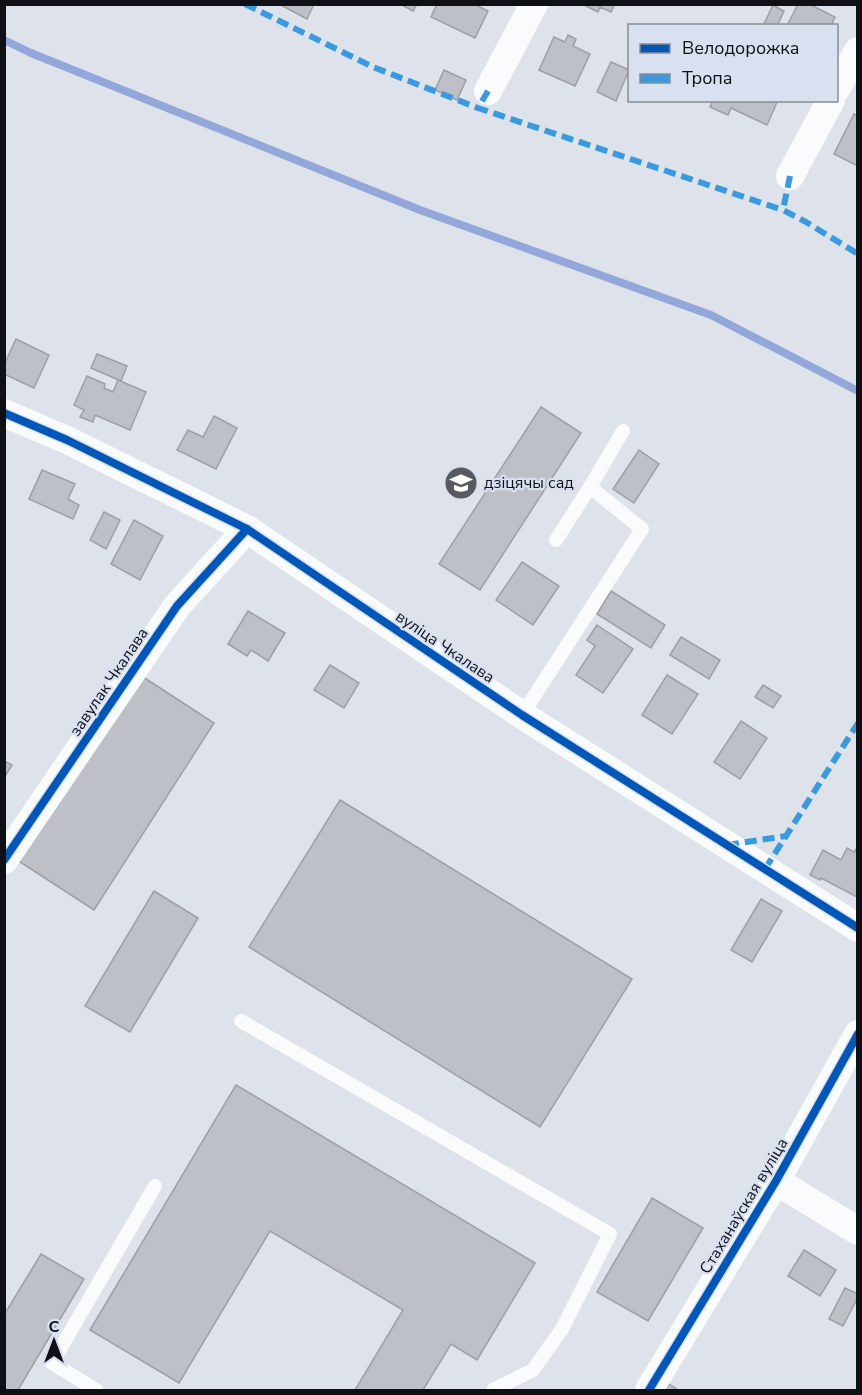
<svg xmlns="http://www.w3.org/2000/svg" width="862" height="1395" viewBox="0 0 862 1395" font-family="'Nunito Sans',sans-serif">
<style>
.lines{fill:none;stroke-linecap:round;stroke-linejoin:round}
.stream{stroke:#94a7da;stroke-width:8}
.building{fill:#bec0c7;stroke:#9c9fa5;stroke-width:1.5}
.lane{stroke:#fafbfc;stroke-width:14}
.street{stroke:#fafbfc;stroke-width:28}
.quiet{stroke:#3a9adf;stroke-width:6;stroke-dasharray:12 6;stroke-linecap:butt}
.cycleway-casing{stroke:#d9e0ef;stroke-width:11}
.cycleway{stroke:#0057b8;stroke-width:8}
.labels{text-anchor:middle;dominant-baseline:central;stroke-width:4.5;stroke-linejoin:round;paint-order:stroke}
.poi-label{font-size:16px;fill:#0e1015;stroke:#d9e0ef;text-anchor:start}
.street-label{font-size:16px;fill:#0e1015;stroke:#d9e0ef}
</style>
<rect width="100%" height="100%" fill="#dee2ea"/>
<g class="lines">
<polyline class="stream" points="4,40 31,53 420,210 711,315 858,391"/>
</g>
<g class="building">
<polygon points="279,4 314,4 307,19"/>
<polygon points="400,4 417,4 413,11"/>
<polygon points="437,4 474,4 488,11 475,38 431,17"/>
<polygon points="582,4 615,4 611,12 600,7 598,12"/>
<polygon points="798,4 809,4 835,17 831,26 787,26"/>
<polygon points="773,5 784,11 777,26 763,26"/>
<polygon points="568,35 576,39 573,46 590,54 575,86 539,70 554,37 565,42"/>
<polygon points="611,62 629,70 616,101 597,92"/>
<polygon points="444,70 466,80 457,100 435,90"/>
<polygon points="713,100 778,100 767,125 731,108 728,115 710,107"/>
<polygon points="854,114 858,116 858,166 834,154"/>
<polygon points="16,339 49,355 34,388 4,374 4,365"/>
<polygon points="97,354 127,366 121,381 91,368"/>
<polygon points="87,376 105,384 104,388 113,392 118,380 146,392 130,430 95,415 93,422 80,417 84,410 74,405"/>
<polygon points="541,407 581,433 480,590 439,564"/>
<polygon points="214,416 237,428 216,469 177,450 188,430 203,437"/>
<polygon points="639,450 659,464 634,503 613,489"/>
<polygon points="42,470 75,484 68,499 79,505 73,519 29,499"/>
<polygon points="104,512 120,520 106,549 90,540"/>
<polygon points="134,520 163,536 140,580 111,564"/>
<polygon points="522,562 559,586 533,625 496,600"/>
<polygon points="611,591 665,625 651,648 597,614"/>
<polygon points="248,611 285,633 268,661 251,650 247,656 228,644"/>
<polygon points="597,625 633,649 603,693 576,675 595,646 587,640"/>
<polygon points="681,637 720,660 709,679 670,655"/>
<polygon points="330,665 359,683 344,708 314,690"/>
<polygon points="137,673 214,723 94,910 17,860"/>
<polygon points="667,675 698,694 672,734 642,715"/>
<polygon points="763,685 781,696 773,708 755,697"/>
<polygon points="741,721 767,738 740,779 714,762"/>
<polygon points="4,761 12,765 4,778"/>
<polygon points="340,800 632,979 540,1127 249,947"/>
<polygon points="858,846 857,897 821,878 820,880 810,875 823,850 841,860 847,848 854,852"/>
<polygon points="154,891 198,918 130,1032 85,1006"/>
<polygon points="761,899 782,911 752,962 731,950"/>
<polygon points="236,1085 535,1263 477,1360 451,1344 423,1390 355,1390 403,1310 270,1231 179,1383 90,1330"/>
<polygon points="652,1198 703,1228 648,1321 597,1292"/>
<polygon points="804,1250 836,1270 820,1296 788,1276"/>
<polygon points="41,1254 84,1279 18,1390 5,1390 4,1315"/>
<polygon points="845,1288 858,1294 858,1297 843,1326 829,1319"/>
<polygon points="669,1384 678,1390 664,1390"/>
</g>
<g class="lines">
<g class="lane">
<polyline points="556,540 590,487"/>
<polyline points="522,715 642,529 590,487 623,431"/>
<polyline points="241,1021 610,1234 562,1329 533,1370 493,1390"/>
<polyline points="96,1390 52,1363 155,1186"/>
</g>
<g class="street">
<polyline points="836,89 858,51"/>
<polyline points="488,91 534,4"/>
<polyline points="790,176 831,100"/>
<polyline points="4,413 67,440 247,529 522,715 858,928"/>
<polyline points="4,860 177,606 247,529"/>
<polyline points="776,1181 858,1231"/>
<polyline points="649,1390 776,1181 858,1034"/>
</g>
<g class="quiet">
<polyline points="245,4 373,67 478,108"/>
<polyline points="488,91 478,108 783,210"/>
<polyline points="790,176 783,210 806,222 858,254"/>
<polyline points="727,845 786,836"/>
<polyline points="765,869 858,723"/>
</g>
<defs>
<g id="cycleway">
<polyline points="4,413 67,440 247,529 522,715 858,928"/>
<polyline points="4,860 177,606 247,529"/>
<polyline points="649,1390 776,1181 858,1034"/>
</g>
</defs>
<use href="#cycleway" class="cycleway-casing"/>
<use href="#cycleway" class="cycleway"/>
</g>
<defs>
<symbol id="school-disc" viewBox="-11 -11 22 22"><circle r="9.5" fill="#575a60" stroke="#d9e0ef"/><path d="M0-5L7-2L0 1L-7-2ZM-4 1L0 2.5L4 1V4Q0 6-4 4Z" fill="#fff"/></symbol>
</defs>
<g fill-rule="evenodd">
<use href="#school-disc" x="442" y="464" width="38" height="38"/>
</g>
<g class="labels">
<g class="poi-label">
<text x="484" y="483">дзіцячы сад</text>
</g>
<g class="street-label">
<text transform="translate(445 647) rotate(34)">вуліца Чкалава</text>
<text transform="translate(109 682) rotate(-56)">завулак Чкалава</text>
<text transform="translate(744 1206) rotate(-59)">Стаханаўская вуліца</text>
</g>
</g>
<rect width="862" height="1395" fill="none" stroke="#0e1015" stroke-width="12"/>
<rect x="628" y="24" width="210" height="78" fill="#d9e0ef" stroke="#888d98" stroke-width="1.5"/>
<rect x="640" y="44" width="30" height="9" fill="#0057b8" stroke="#888d98" stroke-width="1.5"/>
<text x="682" y="54" font-size="18" fill="#0e1015">Велодорожка</text>
<rect x="640" y="74" width="30" height="9" fill="#3a9adf" stroke="#888d98" stroke-width="1.5"/>
<text x="682" y="84" font-size="18" fill="#0e1015">Тропа</text>
<g transform="translate(54 1341)" stroke="#d9e0ef" stroke-width="4.5" paint-order="stroke">
<path d="M0-4.5L10 22L0 15L-10 22Z" fill="#0e1015"/>
<text y="-9" font-size="16" font-weight="bold" text-anchor="middle" fill="#0e1015">С</text>
</g>
</svg>
